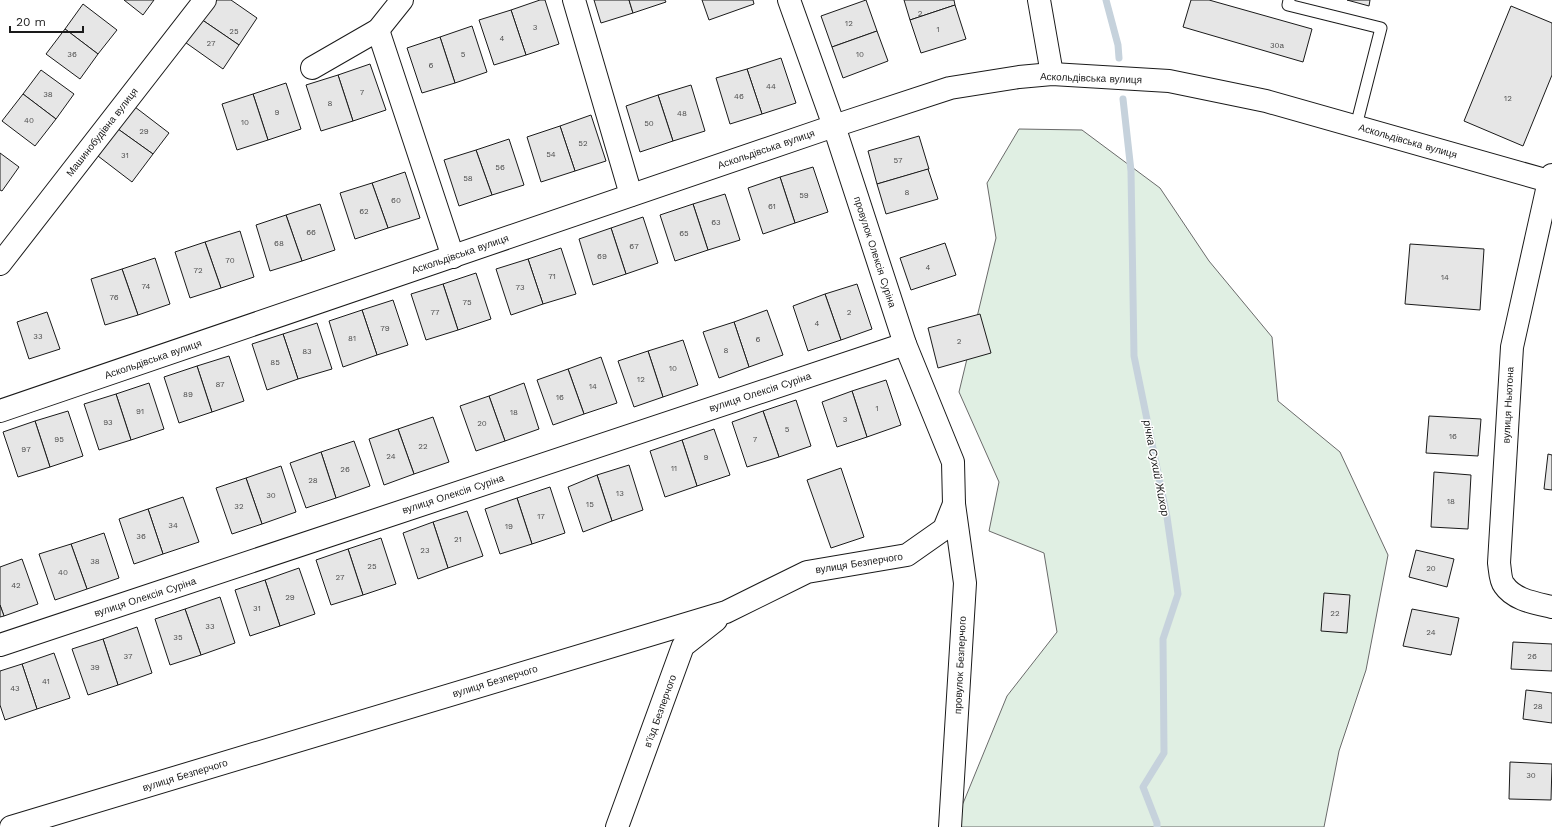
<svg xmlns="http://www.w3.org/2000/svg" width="1552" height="827" viewBox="0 0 1552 827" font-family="'Work Sans',sans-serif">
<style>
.green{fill:#e0efe3;stroke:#6a6a6a}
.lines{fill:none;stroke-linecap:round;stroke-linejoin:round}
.stream{stroke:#c6d2dc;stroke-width:7}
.building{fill:#e6e6e6;stroke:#1a1a1a}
.service-casing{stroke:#1a1a1a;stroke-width:13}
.minor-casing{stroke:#1a1a1a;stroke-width:24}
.service{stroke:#fff;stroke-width:11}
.minor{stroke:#fff;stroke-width:22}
.labels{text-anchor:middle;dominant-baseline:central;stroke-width:3;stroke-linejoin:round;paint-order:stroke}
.number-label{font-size:8px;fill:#4d4d4d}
.street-label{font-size:10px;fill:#1a1a1a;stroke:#fff}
.water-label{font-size:11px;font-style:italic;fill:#1a1a1a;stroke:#fff}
</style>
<rect width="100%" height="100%" fill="#fff"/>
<polygon class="green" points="1019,129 1082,130 1160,188 1209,261 1272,337 1278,401 1340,452 1388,555 1366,670 1339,751 1324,827 951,827 964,801 1007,696 1057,632 1044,553 989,531 999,482 959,392 996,238 987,183"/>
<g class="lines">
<g class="stream">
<polyline points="1106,0 1118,45 1119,58"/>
<polyline points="1123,99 1131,171 1134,356 1167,517 1178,594 1163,639 1164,753 1143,787 1157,823 1157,827"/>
</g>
</g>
<g class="building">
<polygon points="124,0 154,0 143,15"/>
<polygon points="209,0 231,0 257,18 239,45 198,17"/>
<polygon points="540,0 545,0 559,44 526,55 511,10"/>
<polygon points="594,0 629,0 633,13 601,23"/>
<polygon points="629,0 665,0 666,2 633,13"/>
<polygon points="702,0 753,0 754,4 709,20"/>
<polygon points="866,0 877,31 832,47 821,16"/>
<polygon points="904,0 954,0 955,5 910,20"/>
<polygon points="1191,0 1209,0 1312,29 1303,62 1183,27"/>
<polygon points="1347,0 1370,0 1369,6"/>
<polygon points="83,4 117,30 98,54 65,29"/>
<polygon points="955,5 966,39 921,53 910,20"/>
<polygon points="1511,6 1552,23 1552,75 1523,146 1464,121"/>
<polygon points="511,10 526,55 494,65 479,20"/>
<polygon points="198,17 239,45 223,69 182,40"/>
<polygon points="472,26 487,72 455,83 440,37"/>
<polygon points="65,29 98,54 80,79 46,54"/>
<polygon points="877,31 888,61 843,78 832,47"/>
<polygon points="440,37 455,83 422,93 407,48"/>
<polygon points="781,58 796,103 762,114 747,69"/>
<polygon points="370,64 386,110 353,121 338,75"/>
<polygon points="747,69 762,114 730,124 716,78"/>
<polygon points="41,70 74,94 56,119 23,94"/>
<polygon points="338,75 353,121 321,131 306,85"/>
<polygon points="286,83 301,129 268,140 253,94"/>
<polygon points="691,85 705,131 673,141 658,95"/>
<polygon points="23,94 56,119 35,146 2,121"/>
<polygon points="253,94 268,140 237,150 222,104"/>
<polygon points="658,95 673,141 640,152 626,106"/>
<polygon points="135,107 169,133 153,154 118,129"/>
<polygon points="591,115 606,161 575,171 560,126"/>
<polygon points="560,126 575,171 541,182 527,137"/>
<polygon points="118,129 153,154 132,182 98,156"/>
<polygon points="919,136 929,169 877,184 868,151"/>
<polygon points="509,139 524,185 492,195 476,150"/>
<polygon points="476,150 492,195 459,206 444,160"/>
<polygon points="0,153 19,167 2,191 0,190"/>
<polygon points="813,167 828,212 795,223 780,177"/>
<polygon points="928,169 938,199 886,214 877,184"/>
<polygon points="405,172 420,218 388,228 372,183"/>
<polygon points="780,177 795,223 763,234 748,188"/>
<polygon points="372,183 388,228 355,239 340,193"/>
<polygon points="725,194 740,240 708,250 693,204"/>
<polygon points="320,204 335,250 302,261 286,215"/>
<polygon points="693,204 708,250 675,261 660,215"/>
<polygon points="286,215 302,261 270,271 256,225"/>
<polygon points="643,217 658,263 626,274 611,228"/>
<polygon points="611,228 626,274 593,285 579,239"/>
<polygon points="240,231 254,277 221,288 205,242"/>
<polygon points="205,242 221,288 190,298 175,252"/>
<polygon points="945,243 956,275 911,290 900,258"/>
<polygon points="1410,244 1484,249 1480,310 1405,304"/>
<polygon points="561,248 576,294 543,304 528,259"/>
<polygon points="155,258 170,304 138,315 122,269"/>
<polygon points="528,259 543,304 511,315 496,269"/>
<polygon points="122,269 138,315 105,325 91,279"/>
<polygon points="476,273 491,319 458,330 443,284"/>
<polygon points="443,284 458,330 426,340 411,294"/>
<polygon points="857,284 872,329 841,340 825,294"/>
<polygon points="825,294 841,340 808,351 793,306"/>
<polygon points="393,300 408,345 377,355 362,310"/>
<polygon points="362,310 377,355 343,367 329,321"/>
<polygon points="767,310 783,355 749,367 734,322"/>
<polygon points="47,312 60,349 29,359 17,322"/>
<polygon points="980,314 991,353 938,368 928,328"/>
<polygon points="734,322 749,367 719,378 703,332"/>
<polygon points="317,323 332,369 298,379 283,334"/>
<polygon points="283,334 298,379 267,390 252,344"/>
<polygon points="683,340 698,385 663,397 648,351"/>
<polygon points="648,351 663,397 634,407 618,361"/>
<polygon points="229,356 244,401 212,412 197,366"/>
<polygon points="601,357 617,403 584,414 568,369"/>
<polygon points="197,366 212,412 179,423 164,377"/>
<polygon points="568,369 584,414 553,425 537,380"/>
<polygon points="886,380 901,425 867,437 852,391"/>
<polygon points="149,383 164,429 131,440 116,394"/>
<polygon points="524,383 539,429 505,441 489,396"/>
<polygon points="852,391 867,437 837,447 822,402"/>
<polygon points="116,394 131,440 99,450 84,404"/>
<polygon points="489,396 505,441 476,451 460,406"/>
<polygon points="796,400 811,446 779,457 763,411"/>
<polygon points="68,411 83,456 50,467 35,421"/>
<polygon points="763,411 779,457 747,467 732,422"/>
<polygon points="1429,416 1481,419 1478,456 1426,453"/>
<polygon points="433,417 449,462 414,474 398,429"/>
<polygon points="35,421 50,467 18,477 3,432"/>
<polygon points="398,429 414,474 384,485 369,439"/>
<polygon points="714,429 730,475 697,486 682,440"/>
<polygon points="682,440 697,486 665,497 650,451"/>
<polygon points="354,441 370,486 336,498 321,452"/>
<polygon points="321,452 336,498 306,508 290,463"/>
<polygon points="1548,454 1552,455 1552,490 1544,489"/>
<polygon points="629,465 643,510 612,521 597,475"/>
<polygon points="281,466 296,512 262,524 246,478"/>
<polygon points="841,468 864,537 831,548 807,480"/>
<polygon points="1434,472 1471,475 1468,529 1431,527"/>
<polygon points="597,475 612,521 583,532 568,487"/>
<polygon points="246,478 262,524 232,534 216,488"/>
<polygon points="550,487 565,533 532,544 517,498"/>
<polygon points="183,497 199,542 163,554 148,509"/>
<polygon points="517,498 532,544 500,554 485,509"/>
<polygon points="148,509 163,554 134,564 119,519"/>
<polygon points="467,511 483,556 448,568 433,522"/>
<polygon points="433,522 448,568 418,579 403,533"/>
<polygon points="104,533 119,578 87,589 71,544"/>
<polygon points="381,538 396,584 363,595 348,549"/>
<polygon points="71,544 87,589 55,600 39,554"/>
<polygon points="348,549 363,595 331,605 316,560"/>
<polygon points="1416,550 1454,559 1447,587 1409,577"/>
<polygon points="22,559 38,604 4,616 0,605 0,567"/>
<polygon points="299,568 315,614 280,626 265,580"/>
<polygon points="265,580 280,626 250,636 235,590"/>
<polygon points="1324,593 1350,595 1347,633 1321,631"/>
<polygon points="220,597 235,643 201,655 185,609"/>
<polygon points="0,605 4,616 0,617"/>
<polygon points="185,609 201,655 170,665 155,619"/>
<polygon points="1412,609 1459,618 1451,655 1403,646"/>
<polygon points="137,627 152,673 118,685 103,639"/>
<polygon points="103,639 118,685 88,695 72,649"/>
<polygon points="1513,642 1552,644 1552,671 1511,669"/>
<polygon points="54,653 70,698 37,709 22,664"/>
<polygon points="22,664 37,709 5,720 0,705 0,671"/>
<polygon points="1526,690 1552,693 1552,723 1523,719"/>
<polygon points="1510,762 1552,764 1551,800 1509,799"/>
</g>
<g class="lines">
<defs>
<polyline id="service" points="1289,0 1288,5 1381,28 1356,126"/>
<g id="minor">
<polyline points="574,0 631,195"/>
<polyline points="789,0 834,126 905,344 953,462 954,504 965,583 950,827"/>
<polyline points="1039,0 1052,74"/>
<polyline points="378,30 453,257"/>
<polyline points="312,68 378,30 402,0"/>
<path d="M1552,175L1549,181L1512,347L1499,563C1500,569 1500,580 1504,585C1514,600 1535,603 1552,607"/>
<polyline points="0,264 205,0"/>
<polyline points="0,411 834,126 950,88 1019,77 1052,74 1169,81 1266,101 1552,182"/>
<polyline points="0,645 905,344"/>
<polyline points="11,827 726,612 807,572 907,555 944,529 954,504"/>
<polyline points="617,827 683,646 716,620"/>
</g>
</defs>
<use href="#service" class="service-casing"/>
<use href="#minor" class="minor-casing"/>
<use href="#service" class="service"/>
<use href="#minor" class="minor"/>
</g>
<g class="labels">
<g class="number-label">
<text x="920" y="13">2</text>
<text x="849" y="23">12</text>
<text x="535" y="27">3</text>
<text x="938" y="29">1</text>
<text x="234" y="31">25</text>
<text x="502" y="38">4</text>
<text x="211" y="43">27</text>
<text x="1277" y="45">30а</text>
<text x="72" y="54">36</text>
<text x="463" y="54">5</text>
<text x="860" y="54">10</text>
<text x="431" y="65">6</text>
<text x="771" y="86">44</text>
<text x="362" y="92">7</text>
<text x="48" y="94">38</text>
<text x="739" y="96">46</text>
<text x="1508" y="98">12</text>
<text x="330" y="103">8</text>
<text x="277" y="112">9</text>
<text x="682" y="113">48</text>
<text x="29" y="120">40</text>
<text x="245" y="122">10</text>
<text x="649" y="123">50</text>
<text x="144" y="131">29</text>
<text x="583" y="143">52</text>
<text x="551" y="154">54</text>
<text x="125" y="155">31</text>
<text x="898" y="160">57</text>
<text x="500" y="167">56</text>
<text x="468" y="178">58</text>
<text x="907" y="192">8</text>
<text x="804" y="195">59</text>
<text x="396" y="200">60</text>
<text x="772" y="206">61</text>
<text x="364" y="211">62</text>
<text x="716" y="222">63</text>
<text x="311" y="232">66</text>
<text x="684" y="233">65</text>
<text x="279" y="243">68</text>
<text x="634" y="246">67</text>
<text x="602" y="256">69</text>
<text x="230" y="260">70</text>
<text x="928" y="267">4</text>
<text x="198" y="270">72</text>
<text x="552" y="276">71</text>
<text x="1445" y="277">14</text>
<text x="146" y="286">74</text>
<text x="520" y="287">73</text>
<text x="114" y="297">76</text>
<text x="467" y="302">75</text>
<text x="435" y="312">77</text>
<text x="849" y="312">2</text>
<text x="817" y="323">4</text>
<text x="385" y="328">79</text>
<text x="38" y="336">33</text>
<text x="352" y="338">81</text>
<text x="758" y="339">6</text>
<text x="959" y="341">2</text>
<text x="726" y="350">8</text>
<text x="307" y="351">83</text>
<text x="275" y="362">85</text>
<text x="673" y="368">10</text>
<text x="641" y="379">12</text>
<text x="220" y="384">87</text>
<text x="593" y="386">14</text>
<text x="188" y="394">89</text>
<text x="560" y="397">16</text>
<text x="877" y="408">1</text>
<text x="140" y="411">91</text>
<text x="514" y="412">18</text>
<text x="845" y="419">3</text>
<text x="108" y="422">93</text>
<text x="482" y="423">20</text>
<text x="787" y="429">5</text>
<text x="1453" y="436">16</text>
<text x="59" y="439">95</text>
<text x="755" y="439">7</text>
<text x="423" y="446">22</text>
<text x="26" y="449">97</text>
<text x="391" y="456">24</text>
<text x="706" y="457">9</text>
<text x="674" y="468">11</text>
<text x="345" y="469">26</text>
<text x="313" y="480">28</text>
<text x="620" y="493">13</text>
<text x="271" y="495">30</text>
<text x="1451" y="501">18</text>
<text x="590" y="504">15</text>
<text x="239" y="506">32</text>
<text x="541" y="516">17</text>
<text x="173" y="525">34</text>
<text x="509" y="526">19</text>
<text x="141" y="536">36</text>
<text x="458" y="539">21</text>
<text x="425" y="550">23</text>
<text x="95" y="561">38</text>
<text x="372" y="566">25</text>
<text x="1431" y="568">20</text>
<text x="63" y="572">40</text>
<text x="340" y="577">27</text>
<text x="16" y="585">42</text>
<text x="290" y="597">29</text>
<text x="257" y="608">31</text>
<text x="1335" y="613">22</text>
<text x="210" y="626">33</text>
<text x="1431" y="632">24</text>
<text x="178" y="637">35</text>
<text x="128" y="656">37</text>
<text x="1532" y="656">26</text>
<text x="95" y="667">39</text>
<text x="46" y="681">41</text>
<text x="15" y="688">43</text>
<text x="1538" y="706">28</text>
<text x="1531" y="775">30</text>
</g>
<g class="street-label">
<text transform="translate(1091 78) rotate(2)">Аскольдівська вулиця</text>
<text transform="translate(102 132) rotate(-52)">Машинобудівна вулиця</text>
<text transform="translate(1408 141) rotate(16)">Аскольдівська вулиця</text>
<text transform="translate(766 149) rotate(-19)">Аскольдівська вулиця</text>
<text transform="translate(875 252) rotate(72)">провулок Олексія Суріна</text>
<text transform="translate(460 254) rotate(-19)">Аскольдівська вулиця</text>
<text transform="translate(153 359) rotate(-19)">Аскольдівська вулиця</text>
<text transform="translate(760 392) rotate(-18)">вулиця Олексія Суріна</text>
<text transform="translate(1508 405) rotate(-87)">вулиця Ньютона</text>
<text transform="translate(453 494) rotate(-18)">вулиця Олексія Суріна</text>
<text transform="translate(859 563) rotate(-9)">вулиця Безперчого</text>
<text transform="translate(145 597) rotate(-18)">вулиця Олексія Суріна</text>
<text transform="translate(960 665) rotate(-87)">провулок Безперчого</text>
<text transform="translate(495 681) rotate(-17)">вулиця Безперчого</text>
<text transform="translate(660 711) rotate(-70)">в'їзд Безперчого</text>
<text transform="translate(185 775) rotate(-17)">вулиця Безперчого</text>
</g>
<g class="water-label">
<text transform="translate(1156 468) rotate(79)">річка Сухий Жихор</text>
</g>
</g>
<path d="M10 26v6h73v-6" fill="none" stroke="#1a1a1a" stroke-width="2"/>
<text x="16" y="26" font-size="12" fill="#1a1a1a" stroke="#ffffff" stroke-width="3" paint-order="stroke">20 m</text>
</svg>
